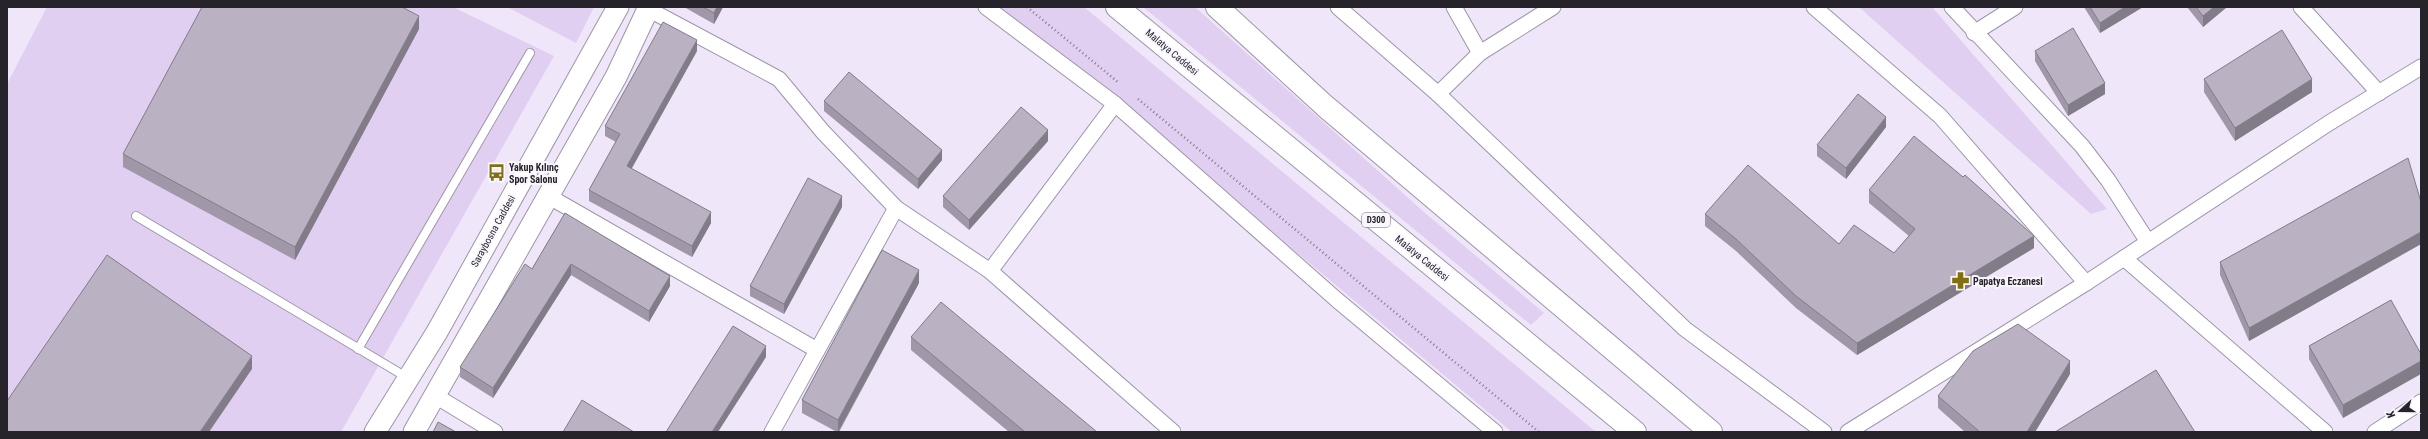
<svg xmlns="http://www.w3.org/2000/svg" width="2428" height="439" viewBox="0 0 2428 439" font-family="'Roboto Condensed',sans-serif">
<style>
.green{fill:#e0cff1}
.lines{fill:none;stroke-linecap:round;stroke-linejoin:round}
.service-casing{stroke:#9d95a6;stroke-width:10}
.minor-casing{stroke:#9d95a6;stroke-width:17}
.secondary-casing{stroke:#9d95a6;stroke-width:23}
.trunk-casing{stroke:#9d95a6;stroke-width:24}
.path{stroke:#817c88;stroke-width:2.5;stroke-dasharray:1 3;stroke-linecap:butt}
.service{stroke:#fff;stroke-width:8}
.minor{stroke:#fff;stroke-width:15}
.secondary{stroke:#fff;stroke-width:21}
.trunk{stroke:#fff;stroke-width:22}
.wall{fill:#a098a8}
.shaded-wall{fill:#827c88}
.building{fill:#bab1c3;stroke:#827c88}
.labels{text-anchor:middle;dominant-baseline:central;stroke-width:4;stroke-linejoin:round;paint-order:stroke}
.shield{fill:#faf6fe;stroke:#66626a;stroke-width:1}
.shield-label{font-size:9px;font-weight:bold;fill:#26232a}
.street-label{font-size:10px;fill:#26232a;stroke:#faf6fe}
.poi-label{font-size:10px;font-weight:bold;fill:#26232a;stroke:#faf6fe;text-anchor:start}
</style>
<rect width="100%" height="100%" fill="#efe6f9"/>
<g class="green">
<polygon points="47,7 453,7 554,56 341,432 7,432 7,84"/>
<polygon points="507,7 594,7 576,43"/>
<polygon points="992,7 1084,7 1596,432 1512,432 1271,231"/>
<polygon points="1143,7 1195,7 1425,213 1544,313 1531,325"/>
<polygon points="1859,7 1932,7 2107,209 2091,214"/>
</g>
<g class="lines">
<defs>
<g id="service">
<polyline points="136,216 408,378"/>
<polyline points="358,349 530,53"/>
</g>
<g id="minor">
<polyline points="986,7 1115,104 1337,300 1495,432"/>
<polyline points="1338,7 1438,94 1685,329 1824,432"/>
<polyline points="1454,7 1480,53"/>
<polyline points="1814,7 1940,116 2086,283"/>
<polyline points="1952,7 2082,146 2108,180 2148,242"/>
<polyline points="2301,7 2379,93"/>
<polyline points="648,9 779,79 823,132 896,208 990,271 1173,432"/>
<polyline points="1974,33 2015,7"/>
<polyline points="1438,94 1480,53 1553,7"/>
<polyline points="548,196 817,350"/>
<polyline points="2124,258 2325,432"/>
<polyline points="990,271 1115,104"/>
<polyline points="434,395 495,432"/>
<polyline points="772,432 896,208"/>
<polyline points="1848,432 2086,283 2329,123 2421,67"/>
<polyline points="2375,432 2421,402"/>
</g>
<g id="secondary">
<polyline points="375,432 437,332 618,7"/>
<polyline points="414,432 616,77 649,7"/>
</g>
<g id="trunk">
<polyline points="1117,7 1635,432"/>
<polyline points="1217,7 1325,106 1711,432"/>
</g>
</defs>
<use href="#service" class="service-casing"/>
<use href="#minor" class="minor-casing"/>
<use href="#secondary" class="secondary-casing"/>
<use href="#trunk" class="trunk-casing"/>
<g class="path">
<polyline points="1027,7 1119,83"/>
<polyline points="1138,99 1539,432"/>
</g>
<use href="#service" class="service"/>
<use href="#minor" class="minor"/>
<use href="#secondary" class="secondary"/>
<use href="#trunk" class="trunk"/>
</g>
<g class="wall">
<polygon points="684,7 723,7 714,24"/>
<polygon points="2084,7 2143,7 2100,33"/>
<polygon points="2187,7 2227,7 2203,27"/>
<polygon points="419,29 295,260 123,167 123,154"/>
<polygon points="697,51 631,169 711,223 692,257 589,201 589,190 616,142 605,136 605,126"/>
<polygon points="2035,51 2105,94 2068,116 2035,61"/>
<polygon points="2204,79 2312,92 2235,141 2204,92"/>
<polygon points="824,101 942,160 918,189 824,111"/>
<polygon points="1886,127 1846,179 1817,156 1817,145"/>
<polygon points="1048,141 969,230 943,207 943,196"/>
<polygon points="1869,190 2034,248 1857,355 1796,308 1736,251 1705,226 1705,214 1839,244 1894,253 1909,236 1869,203"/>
<polygon points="2421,202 2421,244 2249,341 2220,275 2220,262"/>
<polygon points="842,207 784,314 750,296 750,286"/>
<polygon points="565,213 670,286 649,322 571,275 493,398 460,377 460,367 532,269"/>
<polygon points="919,283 839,432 837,432 802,413 802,400"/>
<polygon points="2391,300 2343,418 2309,359 2309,346"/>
<polygon points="911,337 1097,432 1009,432 911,350"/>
<polygon points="2070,374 2035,432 1965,432 1938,408 1938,396"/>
</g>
<g class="shaded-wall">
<polygon points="717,7 723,7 714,24 714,13"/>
<polygon points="2125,7 2143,7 2100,33 2100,23"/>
<polygon points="2214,7 2227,7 2203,27 2203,16"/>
<polygon points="419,16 419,29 295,260 295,247"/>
<polygon points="697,40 697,51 627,177 627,166"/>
<polygon points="2312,79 2312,92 2235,141 2235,128"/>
<polygon points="2105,83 2105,94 2068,116 2068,105"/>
<polygon points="1886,117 1886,127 1846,179 1846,168"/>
<polygon points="1048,130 1048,141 969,230 969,220"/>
<polygon points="942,150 942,160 918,189 918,179"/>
<polygon points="842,196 842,207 784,314 784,304"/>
<polygon points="711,212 711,223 692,257 692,246"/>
<polygon points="2421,232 2421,244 2249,341 2249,328"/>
<polygon points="2034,236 2034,248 1857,355 1857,343"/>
<polygon points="571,264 571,275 493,398 493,388"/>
<polygon points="919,270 919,283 838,432 838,420"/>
<polygon points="670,276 670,286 649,322 649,311"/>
<polygon points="766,346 766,357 718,432 712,432"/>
<polygon points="252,356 252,369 209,432 200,432"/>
<polygon points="2070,361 2070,374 2035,432 2027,432"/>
<polygon points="2421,361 2421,374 2343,418 2343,405"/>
</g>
<g class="building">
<polygon points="202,7 402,7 419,16 295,247 123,154"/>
<polygon points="703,7 717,7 714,13"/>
<polygon points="2090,7 2125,7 2100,23"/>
<polygon points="2196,7 2214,7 2203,16"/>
<polygon points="663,22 697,40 627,166 711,212 692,246 589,190 620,134 605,126"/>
<polygon points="2073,28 2105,83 2068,105 2035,51"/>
<polygon points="2282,30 2312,79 2235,128 2204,79"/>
<polygon points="849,72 942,150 918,179 824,101"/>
<polygon points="1858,94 1886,117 1846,168 1817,145"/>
<polygon points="1021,107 1048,130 969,220 943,196"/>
<polygon points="1914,136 1963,177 1965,175 2034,236 1857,343 1796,296 1736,239 1705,214 1748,165 1839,244 1854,225 1894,253 1915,229 1869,190"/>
<polygon points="2408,158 2421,202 2421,232 2249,328 2220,262"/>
<polygon points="808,178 842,196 784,304 750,286"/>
<polygon points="565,213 670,276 649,311 571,264 493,388 460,367 525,264 532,269"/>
<polygon points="882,250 919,270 838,420 802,400"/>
<polygon points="107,255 252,356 200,432 7,432 7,401"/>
<polygon points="2391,300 2421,354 2421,361 2343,405 2309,346"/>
<polygon points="941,302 1097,432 1025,432 911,337"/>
<polygon points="2018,324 2070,361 2027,432 1980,432 1938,396 1973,351"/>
<polygon points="733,326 766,346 712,432 666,432"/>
<polygon points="2156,370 2195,432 2055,432"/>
<polygon points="582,400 634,432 563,432"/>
<polygon points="438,422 456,432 433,432"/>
</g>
<defs>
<symbol id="bus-bare" viewBox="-9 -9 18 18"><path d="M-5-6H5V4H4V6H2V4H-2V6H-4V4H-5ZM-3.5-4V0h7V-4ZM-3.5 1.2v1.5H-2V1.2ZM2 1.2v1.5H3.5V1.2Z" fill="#82700f" stroke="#faf6fe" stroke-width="2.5" paint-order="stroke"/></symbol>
<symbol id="pharmacy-bare" viewBox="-9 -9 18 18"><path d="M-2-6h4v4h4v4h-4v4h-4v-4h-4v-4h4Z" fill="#82700f" stroke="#faf6fe" stroke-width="2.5" paint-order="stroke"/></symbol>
</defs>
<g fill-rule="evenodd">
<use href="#bus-bare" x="484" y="160" width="25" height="25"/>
<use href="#pharmacy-bare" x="1948" y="268" width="25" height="25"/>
</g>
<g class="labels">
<rect class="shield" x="1362" y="213" width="28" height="14" rx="3"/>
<g class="shield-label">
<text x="1376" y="220">D300</text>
</g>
<g class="street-label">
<text transform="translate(1172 52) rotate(40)">Malatya Caddesi</text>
<text transform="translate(493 231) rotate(-61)">Saraybosna Caddesi</text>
<text transform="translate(1422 258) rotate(39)">Malatya Caddesi</text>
</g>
<g class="poi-label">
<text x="509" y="167">Yakup Kılınç<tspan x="509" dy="12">Spor Salonu</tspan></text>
<text x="1973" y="281">Papatya Eczanesi</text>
</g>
</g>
<rect width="2428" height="439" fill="none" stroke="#26232a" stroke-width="16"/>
<g transform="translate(2400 411) rotate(249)" stroke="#faf6fe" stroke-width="3" paint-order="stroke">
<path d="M0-3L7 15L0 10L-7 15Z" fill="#26232a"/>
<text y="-6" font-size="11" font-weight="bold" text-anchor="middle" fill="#26232a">K</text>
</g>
</svg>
